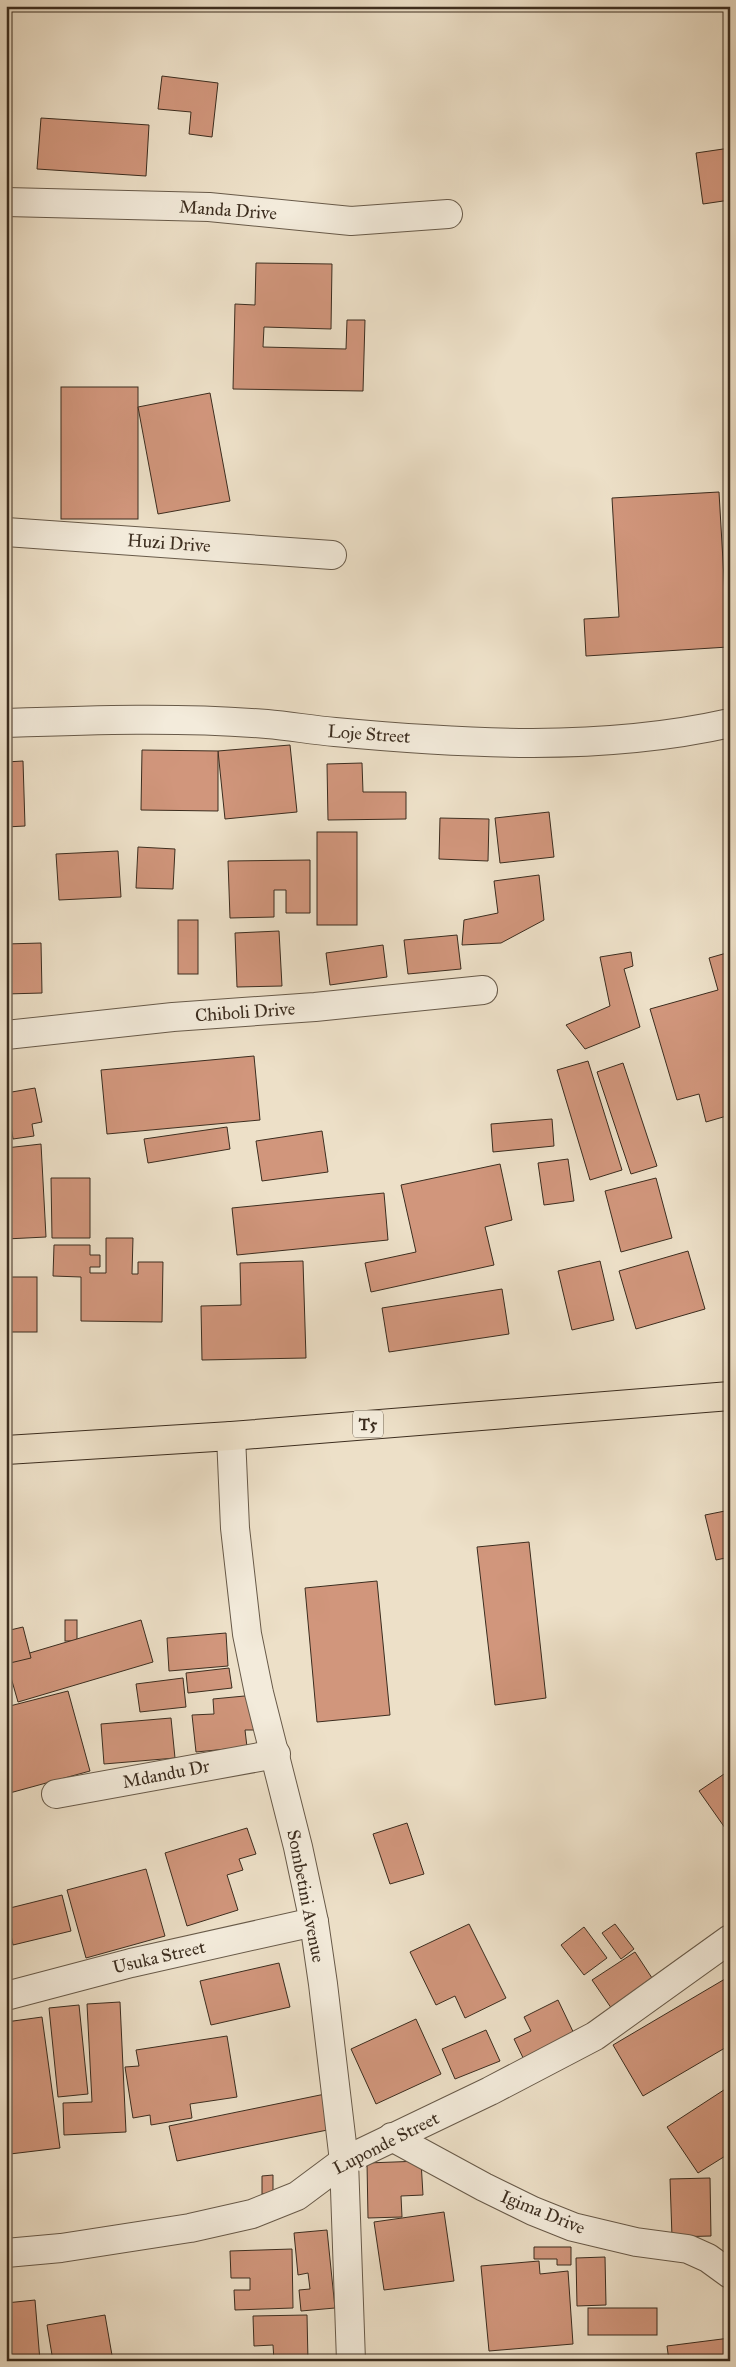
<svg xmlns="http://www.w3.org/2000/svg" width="736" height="2367" viewBox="0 0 736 2367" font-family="'IM FELL Great Primer',serif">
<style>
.building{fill:#d1967c;stroke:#3c2d1f}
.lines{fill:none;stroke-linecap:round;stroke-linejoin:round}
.minor-casing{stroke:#685a49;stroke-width:30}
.trunk-casing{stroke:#3c2d1f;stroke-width:30}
.minor{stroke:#f3ebdb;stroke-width:28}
.trunk{stroke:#ede0c8;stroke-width:28}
.labels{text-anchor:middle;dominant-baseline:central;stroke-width:5;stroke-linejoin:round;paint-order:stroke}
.shield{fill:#f3ebdb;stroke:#736657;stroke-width:1}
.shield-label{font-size:16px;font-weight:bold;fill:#3c2d1f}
.street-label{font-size:18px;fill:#3c2d1f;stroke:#f3ebdb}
</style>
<rect width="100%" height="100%" fill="#ede0c8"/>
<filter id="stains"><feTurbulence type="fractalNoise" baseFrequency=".004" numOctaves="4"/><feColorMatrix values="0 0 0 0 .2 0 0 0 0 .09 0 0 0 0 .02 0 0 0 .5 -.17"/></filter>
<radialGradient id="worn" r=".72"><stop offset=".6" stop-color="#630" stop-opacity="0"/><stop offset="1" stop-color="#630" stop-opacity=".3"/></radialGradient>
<g class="building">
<polygon points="162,76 218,83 212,137 189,134 191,112 158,109"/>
<polygon points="41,118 149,125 146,176 37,169"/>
<polygon points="730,148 730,200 703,204 696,153"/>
<polygon points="256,263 332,264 331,329 264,327 263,347 346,349 347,320 365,320 363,391 233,389 235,304 255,305"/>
<rect x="61" y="387" width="77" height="132"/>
<polygon points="210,393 230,501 158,514 138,407"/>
<polygon points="719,492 728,647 586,656 584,619 619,617 612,498"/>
<polygon points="290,745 297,812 225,819 218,751"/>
<polygon points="142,750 218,751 218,811 141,810"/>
<polygon points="23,761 25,826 6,827 6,762"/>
<polygon points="362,763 363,792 406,792 406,819 328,820 327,764"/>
<polygon points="549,812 554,857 500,863 495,818"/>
<polygon points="440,818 489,819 488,861 439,859"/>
<rect x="317" y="832" width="40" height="93"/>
<polygon points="138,847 175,849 173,889 136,888"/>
<polygon points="118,851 121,897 59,900 56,854"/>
<polygon points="310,860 310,913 286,913 286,890 274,890 274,917 230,918 228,861"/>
<polygon points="539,875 544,920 501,943 462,945 464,920 498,913 494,881"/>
<rect x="178" y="920" width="20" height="54"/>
<polygon points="279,931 282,986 237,987 235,933"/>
<polygon points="457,935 461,969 408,974 404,940"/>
<polygon points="41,943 42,993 6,994 6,944"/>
<polygon points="383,945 387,977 330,985 326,953"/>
<polygon points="631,952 633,966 624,969 640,1027 585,1049 566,1025 610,1006 600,957"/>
<polygon points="730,952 730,1115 706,1122 699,1094 677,1100 650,1009 718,990 709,958"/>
<polygon points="254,1056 260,1120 107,1134 101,1070"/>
<polygon points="588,1061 622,1170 590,1180 557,1070"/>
<polygon points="623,1063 657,1166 631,1174 597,1072"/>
<polygon points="35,1088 42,1122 32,1124 34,1136 13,1139 6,1093"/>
<polygon points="552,1119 554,1146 493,1152 491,1124"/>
<polygon points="227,1127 230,1149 148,1163 144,1139"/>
<polygon points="322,1131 328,1172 262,1181 256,1141"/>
<polygon points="41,1144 46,1237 6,1239 6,1148"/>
<polygon points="568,1159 574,1201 544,1205 538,1163"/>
<polygon points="500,1164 512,1220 485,1227 494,1265 371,1292 365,1263 416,1252 401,1185"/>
<polygon points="51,1178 90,1178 90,1238 52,1238"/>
<polygon points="656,1178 672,1238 621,1252 605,1191"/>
<polygon points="384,1193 388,1240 237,1255 232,1208"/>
<polygon points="106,1238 133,1238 132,1274 138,1274 138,1262 163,1262 162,1322 81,1321 81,1277 53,1276 54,1245 90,1245 90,1255 100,1255 100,1267 90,1267 90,1273 106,1273"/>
<polygon points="688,1251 705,1309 636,1329 619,1271"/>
<polygon points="303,1261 306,1358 202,1360 201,1306 241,1305 240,1263"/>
<polygon points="600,1261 614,1320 572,1330 558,1271"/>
<rect x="6" y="1277" width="31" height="55"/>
<polygon points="502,1289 509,1334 389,1352 382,1308"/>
<polygon points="730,1510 730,1557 716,1560 705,1515"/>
<polygon points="529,1542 546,1698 495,1705 477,1547"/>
<polygon points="377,1581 390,1715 317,1722 305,1588"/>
<rect x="65" y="1620" width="12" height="21"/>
<polygon points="141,1620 153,1662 18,1702 6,1660"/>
<polygon points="23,1627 31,1658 10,1663 6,1649 6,1631"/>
<polygon points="226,1633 228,1666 169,1671 167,1638"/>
<polygon points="229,1668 232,1688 188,1693 186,1673"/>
<polygon points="183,1678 186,1707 140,1712 136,1684"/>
<polygon points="68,1691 90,1771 6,1794 6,1707"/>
<polygon points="255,1695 258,1730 245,1730 247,1747 196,1752 192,1715 214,1714 213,1699"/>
<polygon points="171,1718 175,1758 104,1764 101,1724"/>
<polygon points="730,1770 730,1835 699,1791"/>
<polygon points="407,1823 424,1874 390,1884 373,1834"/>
<polygon points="247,1828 256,1854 239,1859 243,1870 227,1875 238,1910 187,1926 165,1853"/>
<polygon points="146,1869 165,1936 86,1958 67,1890"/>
<polygon points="62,1895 71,1931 13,1945 11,1935 6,1936 6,1909"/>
<polygon points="469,1924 506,1998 465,2018 455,1996 436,2005 410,1952"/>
<polygon points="615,1924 634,1949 621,1959 602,1933"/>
<polygon points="584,1927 607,1958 584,1975 561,1945"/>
<polygon points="635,1952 656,1984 614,2012 592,1980"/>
<polygon points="279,1963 290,2007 211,2025 200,1981"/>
<polygon points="730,1976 730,2045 643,2096 613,2045"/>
<polygon points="558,2000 578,2042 527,2066 514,2039 531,2031 524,2017"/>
<polygon points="120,2002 126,2132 64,2135 63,2103 92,2102 87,2004"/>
<polygon points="79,2005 88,2094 58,2097 49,2008"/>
<polygon points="42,2017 60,2148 10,2154 6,2129 6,2022"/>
<polygon points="416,2019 441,2074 376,2104 351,2049"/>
<polygon points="486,2030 500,2061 455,2079 442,2049"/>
<polygon points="227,2036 237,2097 190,2104 192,2118 151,2125 150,2115 133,2118 125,2067 139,2066 136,2050"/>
<polygon points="730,2086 730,2153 698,2173 667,2127"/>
<polygon points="330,2093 337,2128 177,2161 169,2126"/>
<polygon points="421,2161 423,2195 401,2196 402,2217 368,2218 367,2163"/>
<polygon points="273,2175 273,2193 262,2194 262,2176"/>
<polygon points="710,2178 711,2236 672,2237 670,2179"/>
<polygon points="444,2212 454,2281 384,2290 374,2222"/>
<polygon points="327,2230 335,2308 301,2311 299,2290 310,2289 308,2273 298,2275 294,2233"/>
<polygon points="534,2247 571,2247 571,2265 557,2265 557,2259 534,2259"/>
<polygon points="292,2249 293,2308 235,2310 234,2290 250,2290 250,2278 231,2278 230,2251"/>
<polygon points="605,2257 606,2305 577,2306 576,2258"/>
<polygon points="539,2261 540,2274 568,2271 573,2344 489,2351 481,2266"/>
<polygon points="35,2300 40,2361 6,2361 6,2303"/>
<rect x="588" y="2308" width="69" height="27"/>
<polygon points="105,2315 113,2361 53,2361 47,2325"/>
<polygon points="307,2315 308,2361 274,2361 273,2345 254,2346 253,2316"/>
<polygon points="730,2338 730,2361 669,2361 667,2346"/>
</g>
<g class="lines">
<defs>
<g id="minor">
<polyline points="6,202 209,207 351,221 448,214"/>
<polyline points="6,532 332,555"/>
<path d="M6,723C93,720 180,717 267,724C290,726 312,730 335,732C465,744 601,752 730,723"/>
<polyline points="6,1035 173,1017 315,1007 483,990"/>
<polyline points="231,1436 235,1528 247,1634 259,1693 298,1847 314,1922 323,1984 344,2161 351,2361"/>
<polyline points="56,1794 276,1754"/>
<polyline points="6,1996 131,1963 314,1922"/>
<polyline points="392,2137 484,2187 533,2211 573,2227 636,2242 688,2249 708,2258 730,2274"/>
<polyline points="6,2253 61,2248 190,2228 252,2214 297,2196 344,2161 490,2091 595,2036 730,1939"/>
</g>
<polyline id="trunk" points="6,1450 231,1436 730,1396"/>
</defs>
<use href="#minor" class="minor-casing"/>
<use href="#trunk" class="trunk-casing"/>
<use href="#minor" class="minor"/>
<use href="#trunk" class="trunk"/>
</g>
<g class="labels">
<rect class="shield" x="353" y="1410.5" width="30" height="27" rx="4"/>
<g class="shield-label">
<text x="368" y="1424">T5</text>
</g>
<g class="street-label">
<text transform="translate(228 210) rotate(4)">Manda Drive</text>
<text transform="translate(169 543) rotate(4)">Huzi Drive</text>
<text transform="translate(369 734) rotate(4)">Loje Street</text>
<text transform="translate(245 1012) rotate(-4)">Chiboli Drive</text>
<text transform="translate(166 1774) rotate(-11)">Mdandu Dr</text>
<text transform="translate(306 1896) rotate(79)">Sombetini Avenue</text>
<text transform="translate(159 1957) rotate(-13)">Usuka Street</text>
<text transform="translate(386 2143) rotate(-27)">Luponde Street</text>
<text transform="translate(543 2212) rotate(22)">Igima Drive</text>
</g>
</g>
<rect width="736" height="2367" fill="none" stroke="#ede0c8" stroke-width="25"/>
<rect x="8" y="8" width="721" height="2352" fill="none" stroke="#3c2d1f" stroke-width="2.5"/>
<rect x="12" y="12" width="711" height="2342" fill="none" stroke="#3c2d1f"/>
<rect width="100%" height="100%" filter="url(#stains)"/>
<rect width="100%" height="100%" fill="url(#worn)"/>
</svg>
